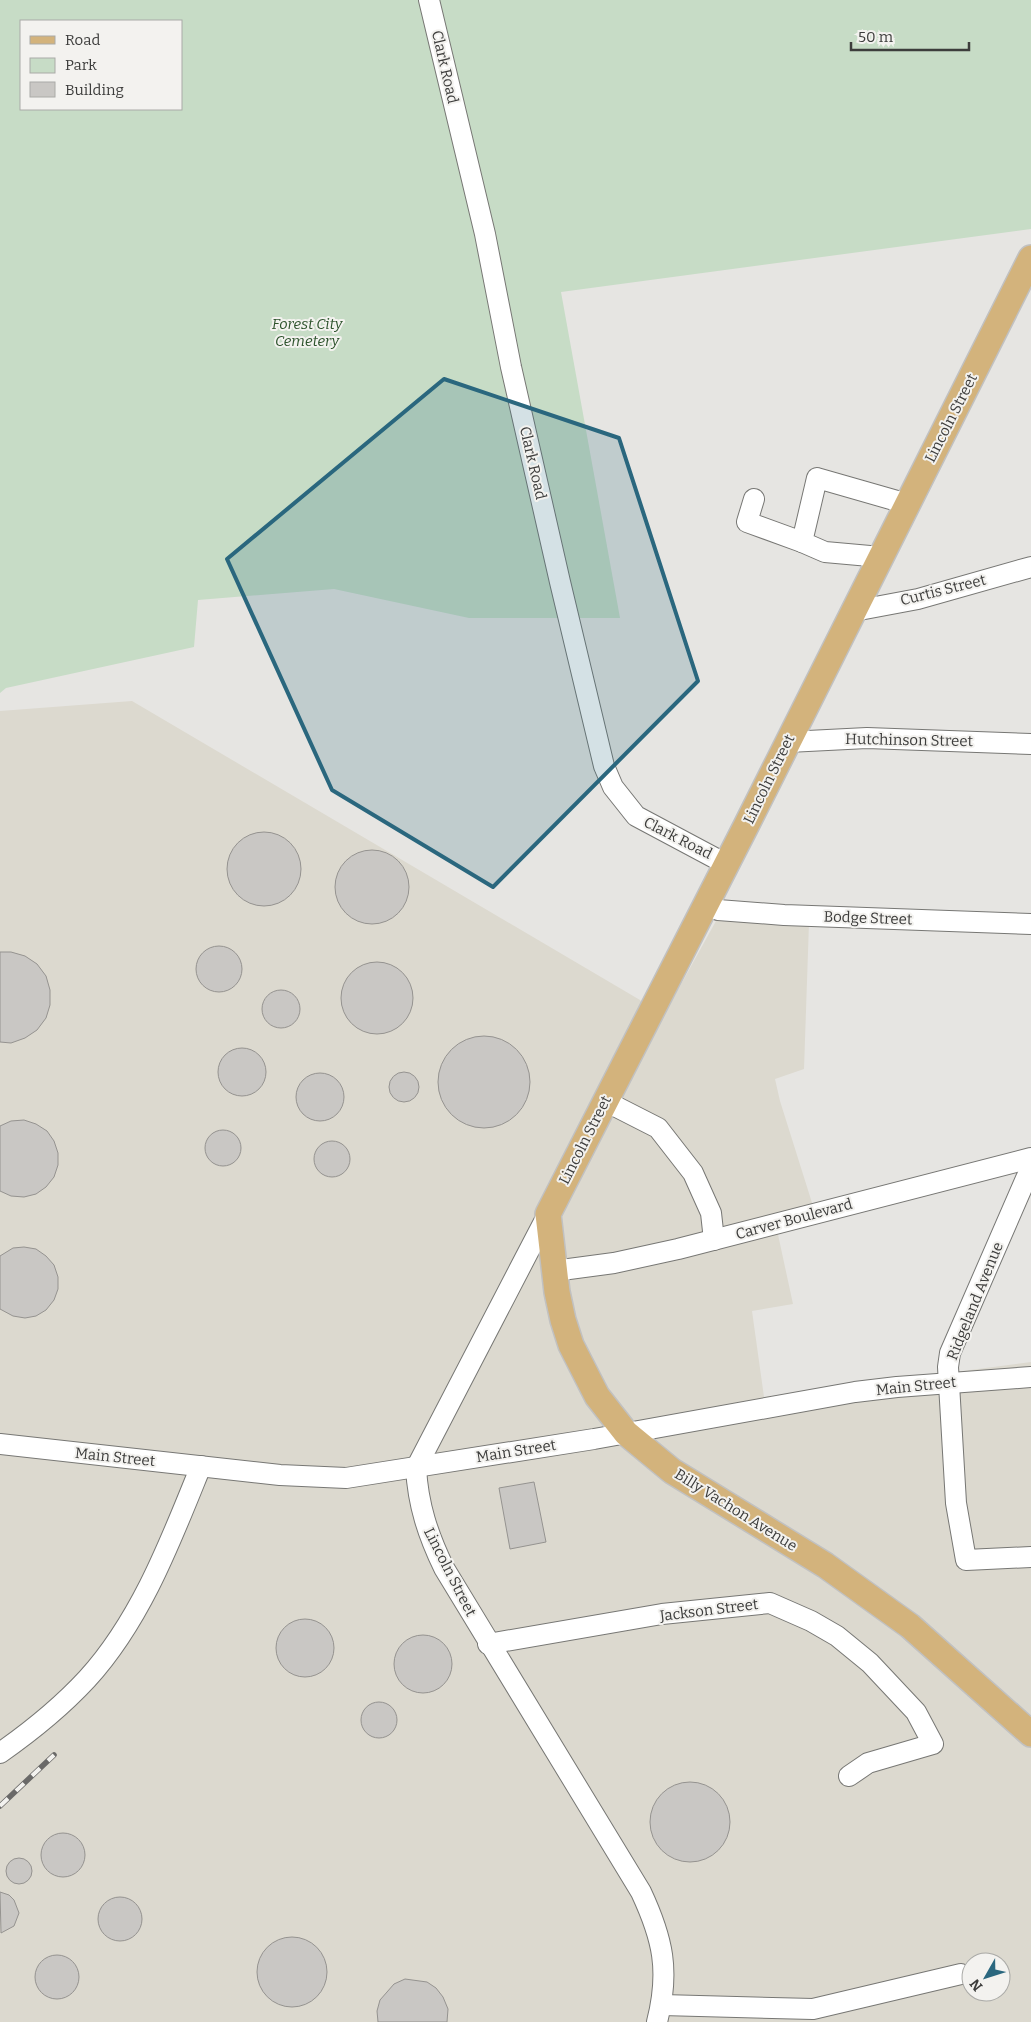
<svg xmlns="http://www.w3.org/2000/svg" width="1031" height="2022" viewBox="0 0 1031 2022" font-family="Bitter,serif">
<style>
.built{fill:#dcd9cf;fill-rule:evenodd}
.green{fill:#c7dcc6;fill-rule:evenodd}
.building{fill:#c9c7c4;stroke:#959390}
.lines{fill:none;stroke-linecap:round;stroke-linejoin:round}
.minor-casing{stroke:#777774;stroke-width:22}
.major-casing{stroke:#c1c1c1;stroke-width:28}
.minor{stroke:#fff;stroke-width:20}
.major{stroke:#d3b37c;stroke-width:25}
.rail-casing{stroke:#6a6968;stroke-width:5.5}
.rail{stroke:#f3f2ef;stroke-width:4;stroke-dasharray:11;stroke-linecap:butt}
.marked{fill:#2a677e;fill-opacity:0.2;stroke:#2a677e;stroke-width:4;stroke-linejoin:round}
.labels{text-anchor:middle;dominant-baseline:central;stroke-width:4;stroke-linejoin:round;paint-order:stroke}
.street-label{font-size:15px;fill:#3d3d3c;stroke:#f3f2ef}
.park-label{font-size:15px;font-style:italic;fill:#2d532c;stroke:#f3f2ef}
</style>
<rect width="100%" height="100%" fill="#e6e5e2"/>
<path class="built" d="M132,701L640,1000L659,1024L716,921L809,923L804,1069L775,1079L780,1101L813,1206L774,1216L793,1304L752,1311L764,1397L1031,1362V2022H0V711ZM971,1962H1001V1992H971Z"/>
<path class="green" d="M0,0H1031V229L561,292L620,618H469L334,589L198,600L194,647L6,688L0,693ZM21,21H181V109H21Z"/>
<g class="building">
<circle cx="264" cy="869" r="37"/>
<circle cx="372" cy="887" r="37"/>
<circle cx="219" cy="969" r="23"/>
<polygon points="0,952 11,952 25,956 37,964 46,976 50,990 50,1005 46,1018 37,1030 25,1038 11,1043 0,1042"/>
<circle cx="377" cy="998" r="36"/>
<circle cx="281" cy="1009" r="19"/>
<circle cx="484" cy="1082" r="46"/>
<circle cx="242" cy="1072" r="24"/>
<circle cx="404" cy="1087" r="15"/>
<circle cx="320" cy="1097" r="24"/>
<polygon points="24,1120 36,1124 47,1131 54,1141 58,1153 58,1165 54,1177 46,1187 36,1194 24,1197 11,1196 0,1191 0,1126 11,1121"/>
<circle cx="223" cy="1148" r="18"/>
<circle cx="332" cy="1159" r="18"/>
<polygon points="24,1247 36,1249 46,1256 54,1265 58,1277 58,1289 54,1300 46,1310 36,1316 25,1318 13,1316 0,1309 0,1256 13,1248"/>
<polygon points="534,1482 546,1542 510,1549 499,1488"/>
<circle cx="305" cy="1648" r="29"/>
<circle cx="423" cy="1664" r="29"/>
<circle cx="379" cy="1720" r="18"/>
<circle cx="690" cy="1822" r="40"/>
<circle cx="63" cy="1855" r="22"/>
<circle cx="19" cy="1871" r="13"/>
<polygon points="0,1892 9,1895 14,1900 19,1913 14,1926 1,1933"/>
<circle cx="120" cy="1919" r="22"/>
<circle cx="292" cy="1972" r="35"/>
<circle cx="57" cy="1977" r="22"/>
<polygon points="405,1979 427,1982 436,1988 443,1997 448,2009 447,2022 378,2022 377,2011 380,2000 394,1984"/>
</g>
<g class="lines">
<defs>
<g id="minor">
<polyline points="429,0 485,234 511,367 560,582 604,766 613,787 636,816 726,864"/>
<polyline points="754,499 747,522 802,542"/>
<polyline points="881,557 825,552 802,542 817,478 908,504"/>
<polyline points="854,611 918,599 1031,567"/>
<polyline points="788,742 867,738 1031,744"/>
<polyline points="705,904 718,910 784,915 1031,924"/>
<polyline points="605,1101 658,1128 693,1173 711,1213 714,1240"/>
<polyline points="1031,1167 950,1353 948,1367 956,1503 966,1560 1031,1557"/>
<path d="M548,1214L416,1468C418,1505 428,1535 444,1568L641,1892C663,1939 670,1971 657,2022"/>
<polyline points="554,1271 614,1263 678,1249 1031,1158"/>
<polyline points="0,1444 280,1475 346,1478 594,1439 855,1392 897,1387 1031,1377"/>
<polyline points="488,1644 662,1614 770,1603 811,1621 837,1636 870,1663 916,1712 933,1744 868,1763 849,1776"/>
<path d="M0,1753C30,1732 62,1706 87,1679C141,1620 171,1540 201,1466"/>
<polyline points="662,2005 813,2009 961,1974"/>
</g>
<polyline id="major" points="1031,258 746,826 548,1214 557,1292 563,1320 571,1345 597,1396 626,1433 672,1471 825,1565 910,1626 1031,1734"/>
</defs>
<use href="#minor" class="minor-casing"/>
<use href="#major" class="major-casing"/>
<use href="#minor" class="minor"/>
<use href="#major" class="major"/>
<defs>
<polyline id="rail" points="0,1806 54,1755"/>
</defs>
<use href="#rail" class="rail-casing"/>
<use href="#rail" class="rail"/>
</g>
<path class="marked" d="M444,379L619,438L698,681L493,887L332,790L227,559Z"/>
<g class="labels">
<g class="street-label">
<text transform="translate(445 67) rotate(77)">Clark Road</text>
<text transform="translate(951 418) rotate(-63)">Lincoln Street</text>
<text transform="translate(533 463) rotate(77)">Clark Road</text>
<text transform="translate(943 590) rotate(-14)">Curtis Street</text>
<text transform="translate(909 740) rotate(1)">Hutchinson Street</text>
<text transform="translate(769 779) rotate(-64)">Lincoln Street</text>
<text transform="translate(678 838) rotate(27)">Clark Road</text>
<text transform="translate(868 918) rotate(2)">Bodge Street</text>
<text transform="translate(585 1140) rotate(-63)">Lincoln Street</text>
<text transform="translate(794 1219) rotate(-15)">Carver Boulevard</text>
<text transform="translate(975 1301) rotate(-68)">Ridgeland Avenue</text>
<text transform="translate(916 1386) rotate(-6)">Main Street</text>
<text transform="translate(516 1451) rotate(-9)">Main Street</text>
<text transform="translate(115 1457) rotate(6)">Main Street</text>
<text transform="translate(736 1510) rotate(32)">Billy Vachon Avenue</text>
<text transform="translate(450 1572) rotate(63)">Lincoln Street</text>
<text transform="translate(709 1610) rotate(-7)">Jackson Street</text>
</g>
<g class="park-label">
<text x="307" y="324">Forest City<tspan x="307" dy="17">Cemetery</tspan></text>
</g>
</g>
<rect x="20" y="20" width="162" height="90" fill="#f3f2ef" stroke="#aaaaa7"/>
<rect x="30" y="36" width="25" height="8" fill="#d3b37c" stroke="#aaaaa7"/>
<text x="65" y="45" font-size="15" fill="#3d3d3c">Road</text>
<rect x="30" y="58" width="25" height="15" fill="#c7dcc6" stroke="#aaaaa7"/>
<text x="65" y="70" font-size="15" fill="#3d3d3c">Park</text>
<rect x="30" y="82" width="25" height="15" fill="#c9c7c4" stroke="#aaaaa7"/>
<text x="65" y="95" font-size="15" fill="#3d3d3c">Building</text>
<g transform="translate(986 1977) rotate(231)"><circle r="24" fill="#f3f2ef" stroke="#aaaaa7"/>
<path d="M0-4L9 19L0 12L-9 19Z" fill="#2a677e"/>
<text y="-8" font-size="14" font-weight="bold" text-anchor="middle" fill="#3d3d3c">N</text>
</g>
<path d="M851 42v8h118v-8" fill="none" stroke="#3d3d3c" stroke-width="2.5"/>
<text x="858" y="42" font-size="15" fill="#3d3d3c" stroke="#f3f2ef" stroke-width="4" paint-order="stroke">50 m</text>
</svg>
